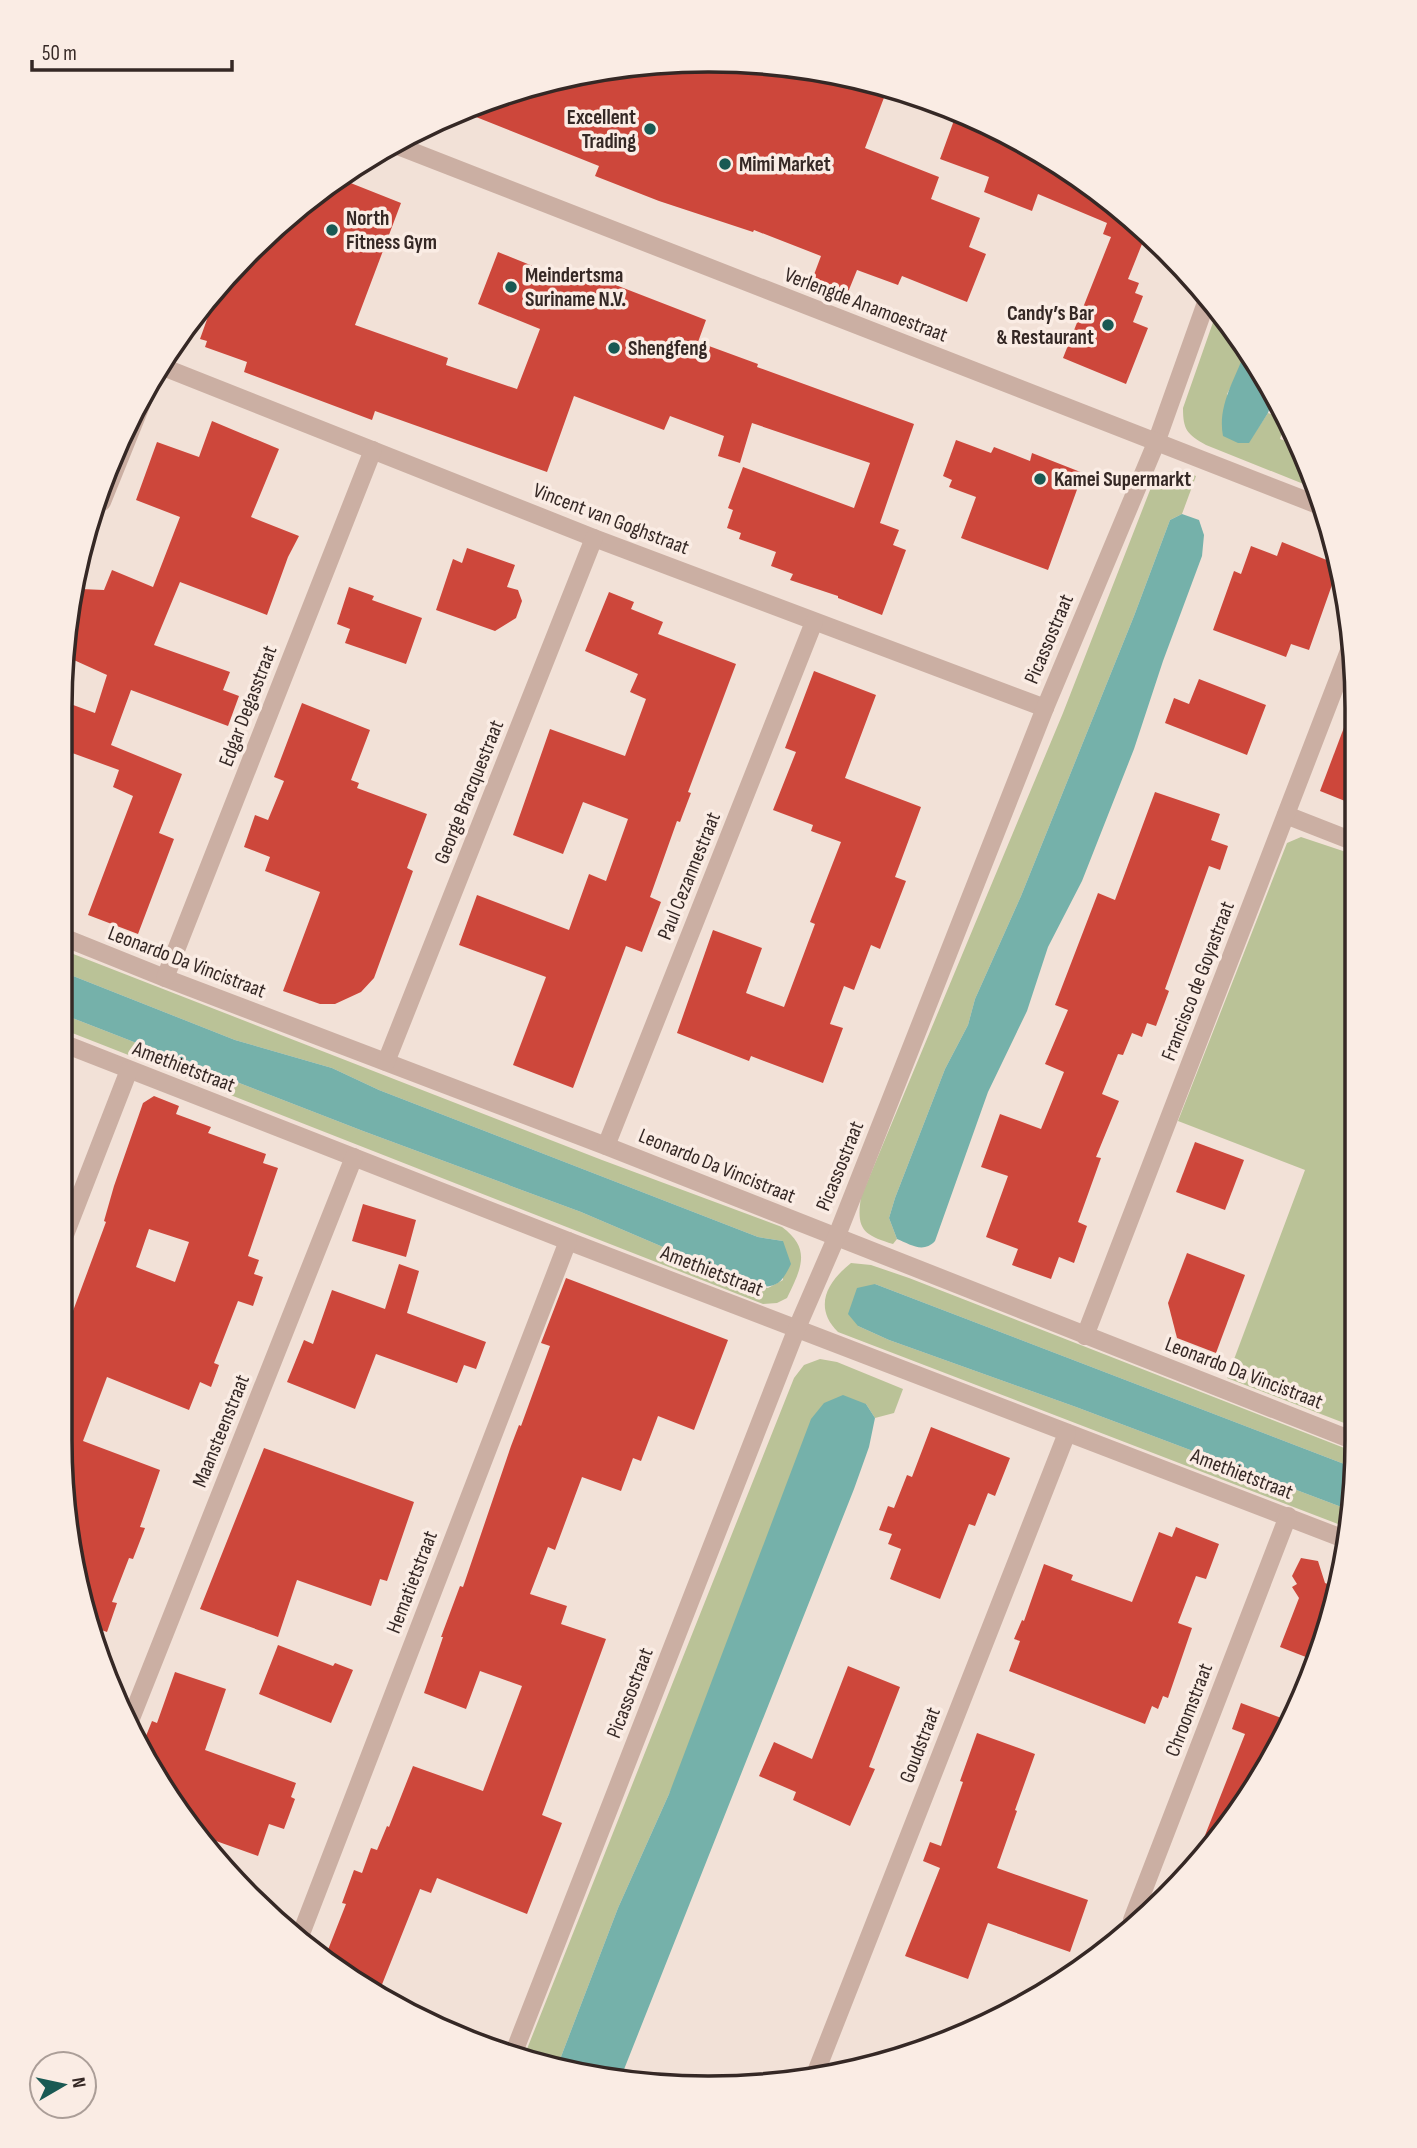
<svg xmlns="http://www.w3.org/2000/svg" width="1417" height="2148" viewBox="0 0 1417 2148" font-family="'Sofia Sans Condensed',sans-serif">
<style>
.green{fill:#bac297}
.water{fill:#75b1aa}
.building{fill:#cd473b;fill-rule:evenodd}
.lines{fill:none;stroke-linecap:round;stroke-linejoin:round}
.minor{stroke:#cbafa3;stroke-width:18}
.tertiary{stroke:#cbafa3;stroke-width:18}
.poi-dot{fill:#195953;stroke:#faece4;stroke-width:2.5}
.labels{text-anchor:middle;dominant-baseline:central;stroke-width:7;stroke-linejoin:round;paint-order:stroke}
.poi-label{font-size:21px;font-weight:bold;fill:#352825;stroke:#faece4;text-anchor:start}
.street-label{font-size:21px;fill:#352825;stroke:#faece4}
.rim{fill:none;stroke:#352825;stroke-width:3.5}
</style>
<rect width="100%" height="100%" fill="#f2e1d7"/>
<g class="green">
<path d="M1218,308L1246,349L1239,371L1227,394L1248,443L1268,413L1286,420L1280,439L1300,446L1316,489L1206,445C1187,434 1183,430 1183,408Z"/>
<path d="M1178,470L1196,476L1182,514L1170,520L1134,616L1021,896L975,999L968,1025L945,1069L895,1198L889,1218L897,1239L893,1244C863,1235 856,1229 861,1197L1063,713L1152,485L1163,473Z"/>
<polygon points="1301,837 1355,855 1352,1426 1227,1378 1305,1170 1178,1121 1287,843"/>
<path d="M63,950L602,1160L782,1227C812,1249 801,1269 787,1298L777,1303L763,1304L62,1029V1014L363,1131L581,1212L752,1285L768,1288L783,1280V1241L758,1237L379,1090L332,1068L235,1040L63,972Z"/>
<path d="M851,1263L871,1265L909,1278L1352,1451V1467L875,1284L858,1326L889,1340L1076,1407L1352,1511L1351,1529L838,1332C813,1307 827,1282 851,1263Z"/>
<polygon points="820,1359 837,1362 903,1389 894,1413 875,1418 866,1404 669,1794 618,1908 559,2062 525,2054 794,1378 804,1365"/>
</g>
<g class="water">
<path d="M1246,349L1274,395L1268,413L1249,443H1238L1223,436C1217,405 1236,378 1246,349Z"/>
<path d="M1182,514L1199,520L1204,535L1202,556L1163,661L1134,749L1082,881L1048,947L1027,1011L988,1092L935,1241C923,1254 910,1244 897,1239L889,1218L895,1198L945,1069L968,1025L975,999L1021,896L1134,616L1170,520Z"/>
<path d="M63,972L235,1040L332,1068L379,1090L758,1237L783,1241L791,1264C781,1285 775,1289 752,1285L581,1212L363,1131L62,1014Z"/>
<polygon points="875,1284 1352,1467 1352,1511 1076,1407 889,1340 858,1326 848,1314 857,1288"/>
<polygon points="843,1395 866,1404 875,1418 869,1447 854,1489 621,2077 559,2062 618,1908 669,1794 811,1419 824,1403"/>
</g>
<g class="building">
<polygon points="666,61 794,65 888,87 865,148 939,177 931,199 980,218 969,247 986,254 967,302 902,276 898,285 857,270 844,302 809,288 821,256 754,230 753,232 659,201 595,176 599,166 461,111 541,82"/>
<polygon points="957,112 1033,147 1137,221 1152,238 1150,242 1144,239 1128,279 1139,283 1135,293 1143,296 1133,322 1148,328 1126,384 1063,358 1111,237 1103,234 1107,223 1038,194 1032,211 984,192 989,177 940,159"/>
<polygon points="338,178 401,203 355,325 448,358 446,365 517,389 540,329 478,304 498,252 560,277 564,265 706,320 698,342 758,364 757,367 914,424 880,523 899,530 893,545 906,550 882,615 838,598 838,596 790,580 793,574 771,566 776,552 739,539 741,533 727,528 733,510 728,508 743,467 854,508 870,463 752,423 740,463 718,456 724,436 670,416 664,430 574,396 547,472 375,411 372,420 244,372 247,362 205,347 207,341 200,339 221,280 314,193"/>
<polygon points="212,421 279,449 251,517 299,536 288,557 267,615 180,582 154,645 230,672 223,690 239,696 228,726 131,690 111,745 182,774 159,833 174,839 138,934 88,915 133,796 113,787 119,770 64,750 65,702 95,713 107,675 65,656 65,627 81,589 104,590 112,570 153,587 180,517 136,500 157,442 199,457"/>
<polygon points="956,440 991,453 994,447 1030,461 1032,453 1083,473 1048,570 961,538 976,497 949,487 952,480 943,476"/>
<polygon points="1282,542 1339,565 1309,650 1291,644 1286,657 1213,630 1234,571 1241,574 1251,546 1277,556"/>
<polygon points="467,548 515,565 507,587 518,590 522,601 516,618 495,631 436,610 453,559 462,563"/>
<polygon points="349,587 374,596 372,600 422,618 406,664 345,643 350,629 337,624"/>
<polygon points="609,592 634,602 631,609 663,622 658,634 736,664 688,792 691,793 680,822 677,821 650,897 661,902 642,952 626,946 573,1088 513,1065 546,977 459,945 477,895 569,930 589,874 606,881 628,819 583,802 563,854 513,835 550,729 625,756 646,699 630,692 638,674 585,651"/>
<polygon points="814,671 876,695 845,778 921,807 895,877 906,881 880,949 871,945 854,990 844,986 830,1024 843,1028 823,1083 751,1056 749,1061 677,1033 713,930 762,948 746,993 784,1007 815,924 810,922 841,842 811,831 813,825 773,810 796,752 785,748"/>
<polygon points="1199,679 1266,705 1247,755 1165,723 1174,698 1189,704"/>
<polygon points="1354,701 1356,702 1355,805 1320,791"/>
<polygon points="302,703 370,730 351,780 359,783 357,788 427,814 407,868 413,871 374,978 361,992 335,1004 320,1004 283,991 320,892 265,871 270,857 244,847 255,815 268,820 284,781 274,777"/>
<polygon points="1155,792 1220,814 1211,840 1228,846 1220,870 1209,866 1165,989 1169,991 1156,1026 1147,1023 1142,1037 1132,1033 1123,1055 1118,1054 1102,1094 1119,1101 1096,1157 1101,1158 1078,1222 1087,1226 1074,1263 1059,1257 1051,1279 1012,1265 1018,1249 986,1237 1008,1176 981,1167 1000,1114 1041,1129 1064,1072 1045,1064 1068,1010 1055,1005 1098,893 1115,900"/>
<path d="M154,1096L179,1106L176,1114L211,1127L208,1133L266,1154L263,1163L278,1168L248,1256L259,1260L254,1274L263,1277L253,1306L238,1301L214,1363L219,1365L211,1387L200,1382L189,1410L107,1377L83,1441L160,1470L140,1527L145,1528L133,1559L129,1558L112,1602L117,1603L107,1632L90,1626L60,1439V1346L106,1222L104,1221L114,1186L143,1103ZM149,1229L189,1242L175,1282L136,1267Z"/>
<polygon points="1195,1142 1244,1160 1225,1210 1176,1192"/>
<polygon points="363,1204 416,1220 406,1257 352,1241"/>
<polygon points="1187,1253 1245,1275 1216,1353 1177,1338 1168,1303"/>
<polygon points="399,1264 419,1271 407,1313 486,1342 476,1369 464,1365 457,1383 376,1354 355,1409 287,1382 304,1340 313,1344 332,1290 385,1309"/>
<polygon points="566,1278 728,1340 694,1430 658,1416 641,1461 633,1458 621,1491 582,1477 555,1550 548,1547 530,1594 567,1606 561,1624 606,1639 542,1815 562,1823 527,1914 437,1878 431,1893 420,1889 379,1992 324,1960 346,1904 342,1903 354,1870 362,1873 371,1848 377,1850 387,1826 389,1827 413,1766 483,1791 522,1686 480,1671 466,1709 424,1693 443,1637 441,1637 460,1586 463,1587 511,1446 519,1425 521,1426 550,1346 541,1343"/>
<polygon points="931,1427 1010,1458 995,1496 988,1493 975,1526 969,1524 940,1599 890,1579 901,1549 888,1544 892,1534 879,1530 888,1506 894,1508 907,1475 912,1477"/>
<polygon points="264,1448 414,1502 387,1581 380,1579 371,1606 297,1580 278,1637 200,1609"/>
<polygon points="1176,1527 1219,1544 1206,1579 1196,1576 1178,1623 1192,1628 1168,1698 1163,1696 1158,1709 1152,1706 1145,1724 1009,1671 1020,1641 1014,1639 1022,1620 1024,1621 1044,1564 1073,1575 1071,1580 1132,1602 1159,1532 1172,1537"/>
<polygon points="1301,1558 1318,1561 1325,1583 1333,1586 1311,1659 1280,1647 1299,1598 1292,1587 1297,1584 1292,1576"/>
<polygon points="278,1645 333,1666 335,1663 353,1670 331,1723 259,1694"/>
<polygon points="848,1666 900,1687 869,1767 875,1769 850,1826 793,1800 796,1792 759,1776 774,1742 812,1759"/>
<polygon points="175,1672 226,1689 205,1750 296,1783 291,1797 295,1799 284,1829 269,1824 258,1856 202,1836 169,1800 142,1746 152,1721 157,1723"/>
<polygon points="1241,1703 1292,1722 1207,1852 1200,1848 1245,1734 1232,1729"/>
<polygon points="977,1733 1035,1754 1015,1810 1017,1811 997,1868 1088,1900 1070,1952 988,1923 968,1979 905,1956 940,1868 923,1861 930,1842 941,1846 963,1782 960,1781"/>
</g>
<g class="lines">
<g class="minor">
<polyline points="163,367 594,538 1045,708"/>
<polyline points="102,502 146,393"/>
<polyline points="1286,815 1355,842"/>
<polyline points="63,937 165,978 606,1146 1352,1440"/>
<polyline points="165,978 373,450"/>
<polyline points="62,1043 568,1241 1347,1540"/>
<polyline points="386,1062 594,538"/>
<polyline points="606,1146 814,622"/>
<polyline points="61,1245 129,1070"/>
<polyline points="1085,1336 1352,643"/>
<polyline points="130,1721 354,1157"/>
<polyline points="1132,1920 1288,1516"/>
<polyline points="299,1939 568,1241"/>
<polyline points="514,2052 797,1328 836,1238 1045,708 1156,443 1208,297"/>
<polyline points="816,2072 1067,1433"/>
</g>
<polyline class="tertiary" points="393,144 1323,507"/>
</g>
<g class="poi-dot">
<circle cx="650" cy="129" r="7"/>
<circle cx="725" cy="164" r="7"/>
<circle cx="332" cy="230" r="7"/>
<circle cx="511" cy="287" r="7"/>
<circle cx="1108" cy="325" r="7"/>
<circle cx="614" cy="348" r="7"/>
<circle cx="1040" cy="479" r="7"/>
</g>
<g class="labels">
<g class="poi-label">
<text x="636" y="117" text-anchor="end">Excellent<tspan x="636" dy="24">Trading</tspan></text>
<text x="739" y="164">Mimi Market</text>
<text x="346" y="218">North<tspan x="346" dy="24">Fitness Gym</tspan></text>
<text x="525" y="275">Meindertsma<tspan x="525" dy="24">Suriname N.V.</tspan></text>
<text x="1094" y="313" text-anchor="end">Candy’s Bar<tspan x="1094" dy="24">&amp; Restaurant</tspan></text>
<text x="628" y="348">Shengfeng</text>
<text x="1054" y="479">Kamei Supermarkt</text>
</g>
<g class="street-label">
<text transform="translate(866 305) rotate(21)">Verlengde Anamoestraat</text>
<text transform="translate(611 519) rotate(21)">Vincent van Goghstraat</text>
<text transform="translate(1049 639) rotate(-67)">Picassostraat</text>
<text transform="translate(248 706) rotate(-69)">Edgar Degasstraat</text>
<text transform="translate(469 792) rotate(-68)">George Bracquestraat</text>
<text transform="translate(689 876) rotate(-68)">Paul Cezannestraat</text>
<text transform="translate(187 962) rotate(21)">Leonardo Da Vincistraat</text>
<text transform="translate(1198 981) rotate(-69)">Francisco de Goyastraat</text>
<text transform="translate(184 1067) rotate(21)">Amethietstraat</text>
<text transform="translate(717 1166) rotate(22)">Leonardo Da Vincistraat</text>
<text transform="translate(840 1166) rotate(-68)">Picassostraat</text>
<text transform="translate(712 1271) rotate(21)">Amethietstraat</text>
<text transform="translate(1244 1373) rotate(21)">Leonardo Da Vincistraat</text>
<text transform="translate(221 1431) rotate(-68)">Maansteenstraat</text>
<text transform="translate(1242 1474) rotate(21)">Amethietstraat</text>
<text transform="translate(412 1582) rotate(-69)">Hematietstraat</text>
<text transform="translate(630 1693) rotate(-69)">Picassostraat</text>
<text transform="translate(1189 1710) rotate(-69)">Chroomstraat</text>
<text transform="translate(920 1745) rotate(-69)">Goudstraat</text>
</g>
</g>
<path d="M0 0H1417V2148H0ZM708 72H709A636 636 0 0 1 1345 708V1440A636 636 0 0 1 709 2076H708A636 636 0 0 1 72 1440V708A636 636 0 0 1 708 72Z" fill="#faece4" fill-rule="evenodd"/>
<path class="rim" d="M708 72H709A636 636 0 0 1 1345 708V1440A636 636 0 0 1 709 2076H708A636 636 0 0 1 72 1440V708A636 636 0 0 1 708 72Z"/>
<g transform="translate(63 2085) rotate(81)"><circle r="33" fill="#faece4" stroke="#ab9e98" stroke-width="2"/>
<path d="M0-5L12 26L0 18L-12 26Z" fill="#195953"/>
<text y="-10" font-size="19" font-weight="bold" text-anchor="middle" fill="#352825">N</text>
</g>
<path d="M32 60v10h200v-10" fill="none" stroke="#352825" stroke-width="3.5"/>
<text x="42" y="60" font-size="21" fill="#352825" stroke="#faece4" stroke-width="5" paint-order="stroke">50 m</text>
</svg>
